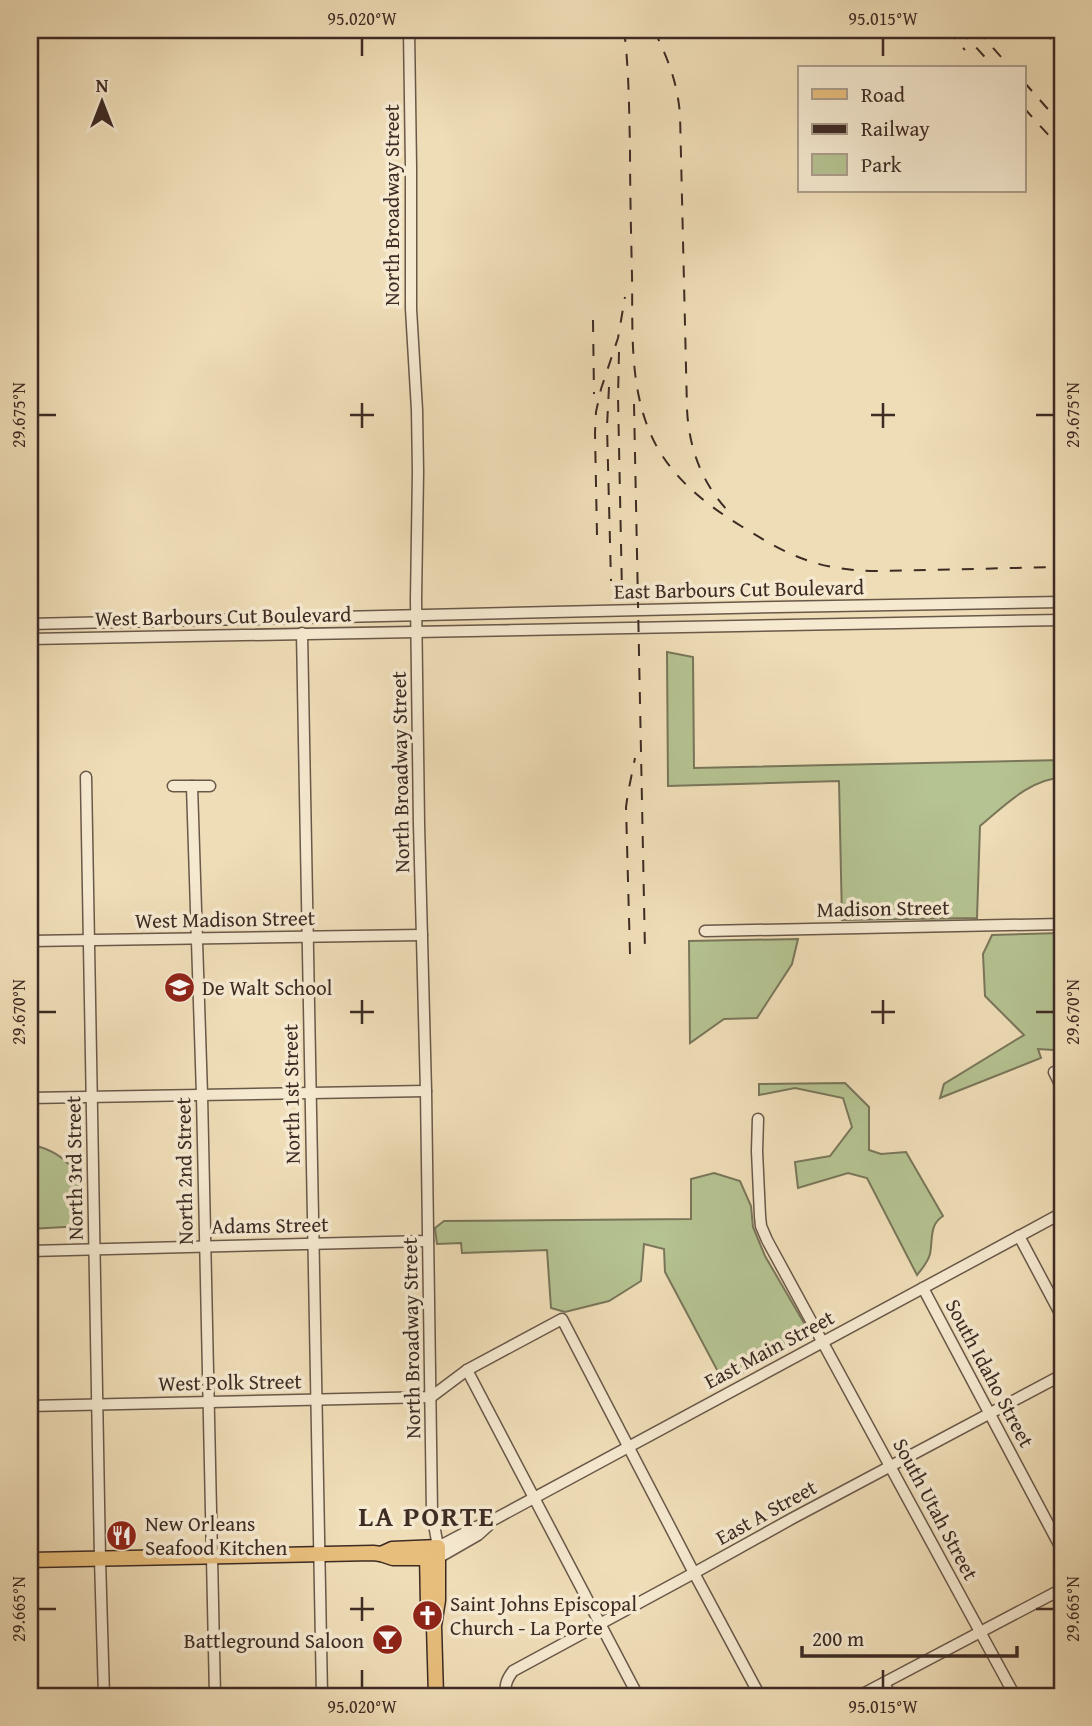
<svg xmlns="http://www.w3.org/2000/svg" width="1092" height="1726" viewBox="0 0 1092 1726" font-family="'Gentium Book Plus',serif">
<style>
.green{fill:#b5c291;stroke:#79765a;stroke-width:2}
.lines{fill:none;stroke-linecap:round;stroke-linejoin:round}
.minor-casing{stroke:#6a5849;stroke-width:13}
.major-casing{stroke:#3d2b24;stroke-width:17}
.minor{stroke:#f5e9d0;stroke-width:10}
.major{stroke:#e8be7c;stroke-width:14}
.rail{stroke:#3d2b24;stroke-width:2;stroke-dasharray:12 12;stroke-linecap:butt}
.ticks{fill:none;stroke:#3d2b24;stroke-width:2.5}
.labels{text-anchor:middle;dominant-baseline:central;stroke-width:7;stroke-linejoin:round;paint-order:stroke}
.street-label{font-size:21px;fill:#3d2b24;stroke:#f5e9d0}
.poi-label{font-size:21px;fill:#3d2b24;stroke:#f5e9d0;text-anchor:start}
.district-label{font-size:28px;font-weight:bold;letter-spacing:2px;fill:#3d2b24;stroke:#f5e9d0}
.neatline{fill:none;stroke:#3d2b24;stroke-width:2.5}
.ticks-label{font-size:18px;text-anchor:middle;fill:#3d2b24}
</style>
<rect width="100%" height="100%" fill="#efddb7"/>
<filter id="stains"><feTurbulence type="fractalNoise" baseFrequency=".00286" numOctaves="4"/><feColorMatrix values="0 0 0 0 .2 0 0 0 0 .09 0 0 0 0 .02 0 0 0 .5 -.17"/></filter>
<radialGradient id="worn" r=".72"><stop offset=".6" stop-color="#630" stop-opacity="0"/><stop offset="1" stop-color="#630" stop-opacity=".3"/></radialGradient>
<g class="green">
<path d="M667,652L693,657L694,768L1062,760V778C1031,778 1003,807 980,826L977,918L842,920L839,781L668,786Z"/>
<polygon points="1062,933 1062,1056 1054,1050 1038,1049 1041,1058 940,1098 944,1084 1024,1035 985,996 983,954 992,935"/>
<polygon points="798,939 792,964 757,1018 724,1019 690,1043 689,941"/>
<path d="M845,1083L869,1107V1150L881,1154L906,1152L943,1216C929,1225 933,1239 930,1254C928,1262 922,1269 917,1275L867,1178L848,1173L798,1188L795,1162L830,1156L852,1127L843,1098L795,1088L759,1095V1084Z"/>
<path d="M30,1144C79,1156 82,1181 82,1226L30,1229Z"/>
<polygon points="714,1173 740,1181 751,1206 753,1227 765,1256 811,1335 724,1383 665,1272 664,1249 644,1244 641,1281 609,1301 565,1312 551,1308 547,1250 462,1253 461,1243 437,1244 435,1228 444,1221 691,1219 691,1179"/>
</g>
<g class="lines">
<defs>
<g id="minor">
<polyline points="409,30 411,167 411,309 417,410 418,472 416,600 419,824 426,1091 432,1513 438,1547 476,1527 495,1519 1062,1213"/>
<polyline points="30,624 777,607 1062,602"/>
<polyline points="302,633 322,1696"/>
<polyline points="30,639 1062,620"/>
<polyline points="1062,773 1062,795"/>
<polyline points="86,777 100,1559 104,1696"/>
<polyline points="173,786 210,786"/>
<polyline points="192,786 202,1095 215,1696"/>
<polyline points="705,931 1062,924"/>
<polyline points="30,941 422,935"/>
<polyline points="1054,1072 1062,1088"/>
<polyline points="30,1098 426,1091"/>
<polyline points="758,1119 757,1151 760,1216 761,1226 767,1240 1015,1696"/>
<polyline points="1019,1236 1062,1317"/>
<polyline points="30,1251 428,1241"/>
<polyline points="923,1288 1062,1550"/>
<polyline points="467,1370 638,1696"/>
<polyline points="30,1406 431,1397 467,1370 562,1319 694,1573 760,1696"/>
<polyline points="438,1558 478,1535 488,1526"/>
<polyline points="884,1683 891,1696"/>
<path d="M508,1696C503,1687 507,1679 513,1671L694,1573L793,1518L1062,1375"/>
<polyline points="859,1696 1062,1589"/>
</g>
<g id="major">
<polyline points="427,1552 428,1606 433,1621"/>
<polyline points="381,1554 392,1549 438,1547 438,1600 434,1626 436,1696"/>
<polyline points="30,1560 373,1553 381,1554 393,1558 438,1558"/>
</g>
</defs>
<use href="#minor" class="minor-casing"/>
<use href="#major" class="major-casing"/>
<use href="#minor" class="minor"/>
<use href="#major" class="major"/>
<g class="rail">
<path d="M624,30C629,69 629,108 630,147C630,189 631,232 632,275C633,332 628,394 657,447C677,482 707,505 741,526C789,556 817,570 875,571L1062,567"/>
<path d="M654,30C668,59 677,81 680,114L687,409C689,449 702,484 730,513"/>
<polyline points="947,30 965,50"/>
<polyline points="960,30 995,68"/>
<polyline points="977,30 1011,68"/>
<polyline points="1043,30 1062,52"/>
<polyline points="1024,82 1062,125"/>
<polyline points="1024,108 1062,150"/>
<polyline points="593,320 594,394"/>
<polyline points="619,352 618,397 622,592"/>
<polyline points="609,387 607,426 611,581"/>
<polyline points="634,404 645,951"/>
<polyline points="597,535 595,433 596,412 601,389 618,338 625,297"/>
<polyline points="630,954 626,807 628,793 635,758"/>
</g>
</g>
<path class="ticks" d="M362,38V56M883,38V56M362,403V428M883,403V428M38,415H56M350,415H374M871,415H895M1036,415H1054M362,1000V1024M883,1000V1024M38,1012H56M350,1012H374M871,1012H895M1036,1012H1054M362,1597V1621M38,1609H56M350,1609H374M1036,1609H1054M362,1670V1688M883,1670V1688"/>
<defs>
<symbol id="school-disc" viewBox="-11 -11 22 22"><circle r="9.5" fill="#8f2418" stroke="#f5e9d0"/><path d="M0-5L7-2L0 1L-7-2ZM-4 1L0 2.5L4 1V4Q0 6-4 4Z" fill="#fff"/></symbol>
<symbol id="restaurant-disc" viewBox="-11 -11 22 22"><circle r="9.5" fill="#8f2418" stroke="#f5e9d0"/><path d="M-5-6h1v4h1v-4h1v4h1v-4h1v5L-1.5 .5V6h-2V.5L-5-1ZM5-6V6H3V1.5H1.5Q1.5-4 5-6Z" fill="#fff"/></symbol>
<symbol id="church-disc" viewBox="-11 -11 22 22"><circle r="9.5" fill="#8f2418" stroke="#f5e9d0"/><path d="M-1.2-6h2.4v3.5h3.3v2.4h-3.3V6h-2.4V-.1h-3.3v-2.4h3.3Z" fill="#fff"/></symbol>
<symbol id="bar-disc" viewBox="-11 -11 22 22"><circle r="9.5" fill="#8f2418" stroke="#f5e9d0"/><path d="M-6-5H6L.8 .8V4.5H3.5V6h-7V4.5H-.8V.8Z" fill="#fff"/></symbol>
</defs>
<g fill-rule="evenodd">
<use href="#school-disc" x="162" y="970" width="35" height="35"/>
<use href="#restaurant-disc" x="104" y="1518" width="35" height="35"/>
<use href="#church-disc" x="410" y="1598" width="35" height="35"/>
<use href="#bar-disc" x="370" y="1622" width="35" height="35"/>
</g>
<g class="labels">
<g class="street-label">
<text transform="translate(391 205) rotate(-90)">North Broadway Street</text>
<text transform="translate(739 589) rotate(-1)">East Barbours Cut Boulevard</text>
<text transform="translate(223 616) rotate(-1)">West Barbours Cut Boulevard</text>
<text transform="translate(400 772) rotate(-91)">North Broadway Street</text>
<text transform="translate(883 908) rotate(-1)">Madison Street</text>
<text transform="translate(225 919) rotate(-1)">West Madison Street</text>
<text transform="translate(291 1094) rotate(-91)">North 1st Street</text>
<text transform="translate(74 1168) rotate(-91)">North 3rd Street</text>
<text transform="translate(184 1171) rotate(-91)">North 2nd Street</text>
<text transform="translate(270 1225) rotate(-1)">Adams Street</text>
<text transform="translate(411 1338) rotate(-91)">North Broadway Street</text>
<text transform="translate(769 1349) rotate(-28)">East Main Street</text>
<text transform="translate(990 1373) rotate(62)">South Idaho Street</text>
<text transform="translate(230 1382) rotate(-1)">West Polk Street</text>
<text transform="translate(936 1509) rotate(62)">South Utah Street</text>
<text transform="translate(766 1512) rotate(-29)">East A Street</text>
</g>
<g class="poi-label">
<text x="202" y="987">De Walt School</text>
<text x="145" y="1523">New Orleans<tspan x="145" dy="24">Seafood Kitchen</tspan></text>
<text x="450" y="1603">Saint Johns Episcopal<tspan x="450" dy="24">Church - La Porte</tspan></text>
<text x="364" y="1640" text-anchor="end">Battleground Saloon</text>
</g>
<g class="district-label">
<text x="427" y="1515">LA PORTE</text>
</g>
</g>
<rect width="1092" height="1726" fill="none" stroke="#efddb7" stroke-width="77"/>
<rect x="798" y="66" width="228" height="126" fill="#f5e9d0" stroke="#ab9d8b" stroke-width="2"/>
<rect x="812" y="89" width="35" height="10" fill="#e8be7c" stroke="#ab9d8b" stroke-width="2"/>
<text x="861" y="102" font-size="21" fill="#3d2b24">Road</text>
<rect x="812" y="124" width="35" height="10" fill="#3d2b24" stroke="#ab9d8b" stroke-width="2"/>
<text x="861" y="136" font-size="21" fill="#3d2b24">Railway</text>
<rect x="812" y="154" width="35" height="21" fill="#b5c291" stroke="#ab9d8b" stroke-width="2"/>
<text x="861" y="172" font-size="21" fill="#3d2b24">Park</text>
<g transform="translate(102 102)" stroke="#f5e9d0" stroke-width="5" paint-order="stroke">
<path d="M0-5L12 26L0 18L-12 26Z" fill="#3d2b24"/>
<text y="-10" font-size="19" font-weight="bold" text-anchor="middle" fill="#3d2b24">N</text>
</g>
<path d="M802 1646v10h215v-10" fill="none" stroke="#3d2b24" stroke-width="3.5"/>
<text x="812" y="1646" font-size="21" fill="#3d2b24" stroke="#f5e9d0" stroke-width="5" paint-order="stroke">200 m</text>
<rect x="38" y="38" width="1016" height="1650" class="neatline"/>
<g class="ticks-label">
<text x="362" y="25">95.020°W</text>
<text x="883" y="25">95.015°W</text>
<text transform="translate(19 415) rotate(-90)" y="6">29.675°N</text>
<text transform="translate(1073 415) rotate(-90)" y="6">29.675°N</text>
<text transform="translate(19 1012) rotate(-90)" y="6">29.670°N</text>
<text transform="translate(1073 1012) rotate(-90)" y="6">29.670°N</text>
<text transform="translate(19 1609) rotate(-90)" y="6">29.665°N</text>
<text transform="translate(1073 1609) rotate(-90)" y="6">29.665°N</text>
<text x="362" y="1713">95.020°W</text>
<text x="883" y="1713">95.015°W</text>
</g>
<rect width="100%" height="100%" filter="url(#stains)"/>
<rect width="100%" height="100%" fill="url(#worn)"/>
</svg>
